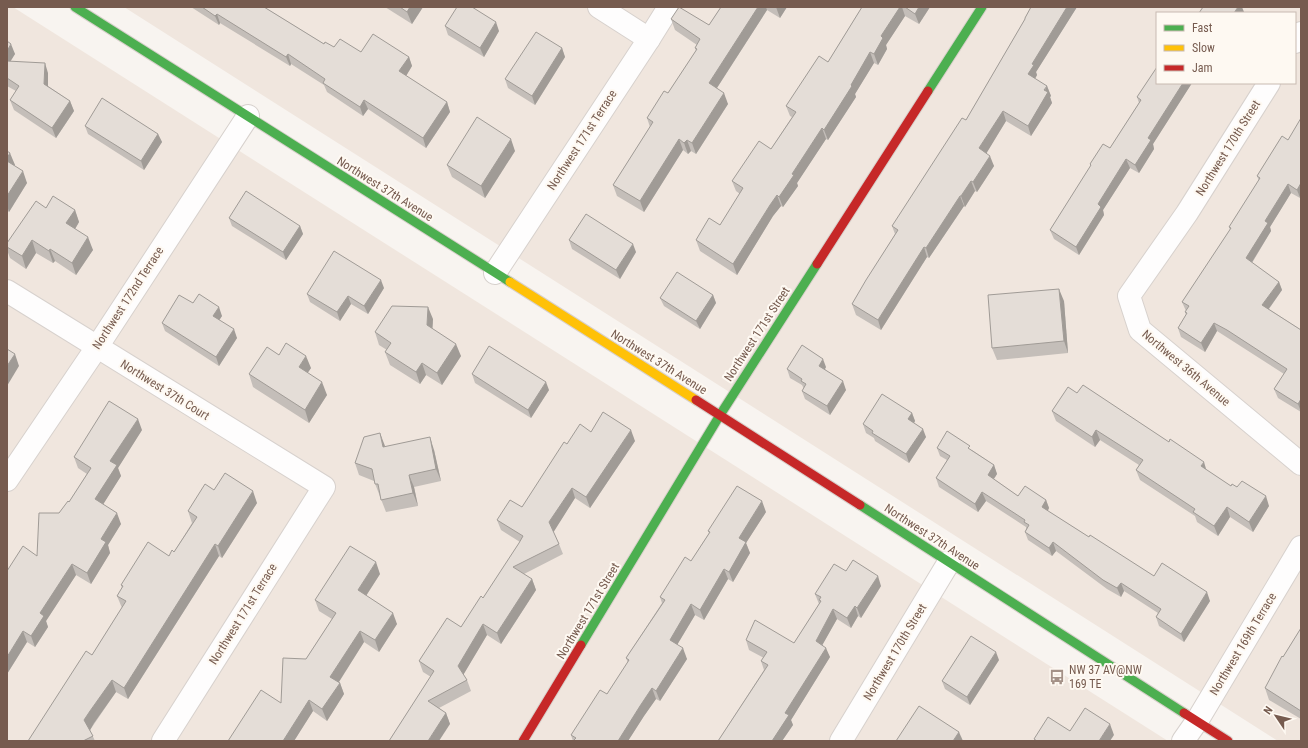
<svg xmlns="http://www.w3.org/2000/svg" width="1308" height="748" viewBox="0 0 1308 748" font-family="'Roboto Condensed',sans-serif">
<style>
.residential{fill:#f0e6de;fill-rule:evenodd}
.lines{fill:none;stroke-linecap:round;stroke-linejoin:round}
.street-casing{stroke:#d7d1cd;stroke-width:24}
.fast-casing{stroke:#d8d0cb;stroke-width:11}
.slow-casing{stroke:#d8d0cb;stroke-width:11}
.jam-casing{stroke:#d8d0cb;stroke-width:11}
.street{stroke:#fefdfd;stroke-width:22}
.fast{stroke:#4caf50;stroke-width:9}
.slow{stroke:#ffc107;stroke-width:9}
.jam{stroke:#c62828;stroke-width:9}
.wall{fill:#c4beb9}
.shaded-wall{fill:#a09b96}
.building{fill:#e4ddd7;stroke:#a09b96}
.labels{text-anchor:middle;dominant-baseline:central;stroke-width:4;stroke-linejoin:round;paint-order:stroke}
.street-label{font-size:12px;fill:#765b4f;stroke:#fef9f2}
.poi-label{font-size:12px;fill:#765b4f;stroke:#fef9f2;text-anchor:start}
</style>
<rect width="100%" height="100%" fill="#f8f4f0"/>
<g class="residential">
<polygon points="7,7 13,7 1168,741 7,741"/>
<path d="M124,7H1301V741H1278ZM1157,13H1295V83H1157Z"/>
</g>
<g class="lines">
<defs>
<g id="street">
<polyline points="599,7 649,39"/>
<polyline points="1295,42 1301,33"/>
<polyline points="1269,83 1187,213 1129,296 1140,330 1301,464"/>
<polyline points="495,273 649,39 669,7"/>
<polyline points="7,291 324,487 163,741"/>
<polyline points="7,480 97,347 248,116"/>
<polyline points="841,741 949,562"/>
<polyline points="1183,741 1197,721 1301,547"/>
</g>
<g id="fast">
<polyline points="75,7 510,282"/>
<polyline points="928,91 982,7"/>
<polyline points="860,505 1184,713"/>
<polyline points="581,645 720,415 817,264"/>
</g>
<polyline id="slow" points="510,282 696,400"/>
<g id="jam">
<polyline points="817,264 928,91"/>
<polyline points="696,400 860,505"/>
<polyline points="1184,713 1228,741"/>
<polyline points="523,741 581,645"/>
</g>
</defs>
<use href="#street" class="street-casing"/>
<use href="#fast" class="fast-casing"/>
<use href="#slow" class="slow-casing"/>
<use href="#jam" class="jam-casing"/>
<use href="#street" class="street"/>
<use href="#fast" class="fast"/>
<use href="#slow" class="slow"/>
<use href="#jam" class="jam"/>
</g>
<g class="wall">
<polygon points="191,7 264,7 324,44 334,47 361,52 409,57 412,66 406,76 447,102 450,112 426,148 368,109 363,116 327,92 324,85 291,64 290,66 220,23 219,25"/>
<polygon points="385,7 423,7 412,24"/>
<polygon points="721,7 787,7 780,18 767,10 717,88 728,104 696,154 691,151 688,154 683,150 644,212 617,196 613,185 650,127 647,118 668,93 696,51 695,48 697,45 675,30 671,19 709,25"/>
<polygon points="862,7 930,7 919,24 905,16 886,45 887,49 878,65 874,63 855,94 856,97 828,140 826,139 797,183 798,186 783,207 781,206 773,216 737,275 700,251 696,240 720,225 740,194 736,191 732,181 771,149 792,117 790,116 786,106 828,62"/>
<polygon points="1031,7 1077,7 1036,72 1037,75 1035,79 1047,86 1051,96 1050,97 1052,103 1031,136 1006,121 986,153 994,166 977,192 975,191 965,207 964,206 929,258 927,257 881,330 856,315 852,304 895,234 892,226 966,120 1025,19 1025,18"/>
<polygon points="445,26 499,31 484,57 448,35"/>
<polygon points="7,41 15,54 10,61 48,73 48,86 70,101 74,111 56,138 14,110 10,100 16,91 7,86"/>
<polygon points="562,48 565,57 535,105 508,88 505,79"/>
<polygon points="1157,83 1192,83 1153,144 1154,149 1139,173 1130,168 1103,210 1104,215 1079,255 1054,239 1050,230 1091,166 1090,164 1110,148 1139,103 1137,97"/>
<polygon points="85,126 158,134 162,142 144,170 88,134"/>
<polygon points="1282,136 1300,198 1291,193 1270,227 1271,231 1252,263 1279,282 1282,290 1269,309 1301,330 1301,412 1278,398 1274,389 1284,374 1217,331 1205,352 1181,337 1178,328 1186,315 1185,312 1186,311 1182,302 1230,230 1229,227 1259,181 1257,176"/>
<polygon points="7,151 15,165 14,166 27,183 9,212 7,210"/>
<polygon points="515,151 485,198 452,177 447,165"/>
<polygon points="46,208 75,210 79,222 75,229 93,250 76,275 55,261 53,263 36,253 26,269 10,258 7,250 7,243"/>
<polygon points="229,218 300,226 303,234 286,260 232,226"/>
<polygon points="569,240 636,252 620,279 572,249"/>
<polygon points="384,288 368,314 351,304 340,321 310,302 307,294"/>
<polygon points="713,295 716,303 700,329 664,306 660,298"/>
<polygon points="1064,301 1068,353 997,360 992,348"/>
<polygon points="193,303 222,316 219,320 237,338 219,366 165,331 162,323"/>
<polygon points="433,319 432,328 461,356 442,385 426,375 420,384 390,365 385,352 387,350 379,345 375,332"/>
<polygon points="279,355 311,368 307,373 327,395 309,423 253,387 249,374"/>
<polygon points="826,367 825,369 846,390 830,415 805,399 802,391 804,389 802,385 790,378 787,369"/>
<polygon points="472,374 549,390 531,418 475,383"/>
<polygon points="1077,393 1207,471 1231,486 1237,487 1269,506 1253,532 1230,517 1218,536 1197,522 1195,516 1140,480 1136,470 1139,465 1100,440 1095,447 1056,421 1052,411"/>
<polygon points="912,413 915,421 914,423 926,437 909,463 875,441 874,438 866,433 863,424"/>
<polygon points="142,430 118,468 121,476 103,504 121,524 108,545 110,553 91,584 76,575 46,621 48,627 35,647 27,642 7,674 37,556 59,513 69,502 87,474 78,468 74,457"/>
<polygon points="591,432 635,441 590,508 575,498 553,532 559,544 563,554 524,574 532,579 536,590 501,644 487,635 463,675 467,680 471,691 439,708 446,713 450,724 389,741 431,677 423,672 419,661 461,627 483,598 520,542 501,530 497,520 522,507 567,444"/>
<polygon points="385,447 434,450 441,481 414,487 418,506 386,512 374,481 359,475 355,463"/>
<polygon points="937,448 972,450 994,465 997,474 994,479 1018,496 1046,500 1049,508 1048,511 1089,537 1154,576 1210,601 1184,642 1159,626 1156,617 1158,613 1124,591 1121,597 1107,589 1056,551 1052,556 1028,540 1025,532 1026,529 1026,527 986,501 978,512 939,487 936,478 947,460 940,456"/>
<polygon points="214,490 257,503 222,558 219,556 128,699 116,692 90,730 95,741 28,741 92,655 122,608 117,596 122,588 121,585 169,556 174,552 192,523 188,511"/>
<polygon points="766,512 746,543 750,553 733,582 728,579 704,620 695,615 677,645 687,659 660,701 656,699 644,716 628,741 573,741 571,735 607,694 628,663 626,658 662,603 660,597 691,561 709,533 708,531"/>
<polygon points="846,571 881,586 861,618 858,616 851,628 837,619 822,645 830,657 791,720 793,725 782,741 718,741 764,670 761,661 764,658 749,650 746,640 794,643 819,604 815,594"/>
<polygon points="380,574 366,596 397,624 379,652 364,642 339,682 340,683 344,694 327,721 313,711 294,741 228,741 281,703 306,659 332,619 319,611 315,600"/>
<polygon points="1301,628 1301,719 1269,700 1265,688 1283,657"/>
<polygon points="999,660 970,705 945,689 942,681"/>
</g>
<g class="shaded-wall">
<polygon points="410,7 423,7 412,24 407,12"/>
<polygon points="758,7 766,7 767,10 713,94 709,83"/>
<polygon points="776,7 787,7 780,18"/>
<polygon points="900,7 902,7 905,16 886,45 887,49 878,65 874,54 881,36"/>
<polygon points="919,7 930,7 919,24 915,14"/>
<polygon points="1067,7 1077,7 1036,72 1037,75 1032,84 1028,74 1032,64"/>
<polygon points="1238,7 1242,7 1244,12 1243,13 1234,13"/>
<polygon points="217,14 220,23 219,25 215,16"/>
<polygon points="496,22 499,31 484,57 480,48"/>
<polygon points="11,44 15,54 7,67 7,51"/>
<polygon points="562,48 565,57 535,105 532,96"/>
<polygon points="870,52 874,63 855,94 856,97 828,140 824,130"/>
<polygon points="288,54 291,64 290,66 286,57"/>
<polygon points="409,57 412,66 403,81 399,71"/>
<polygon points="45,63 48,73 48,94 44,84"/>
<polygon points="1183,83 1192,83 1153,144 1154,149 1139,173 1135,165 1148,138"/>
<polygon points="1047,86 1051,96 1050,97 1052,103 1031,136 1028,126"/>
<polygon points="724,93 728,104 696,154 692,143"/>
<polygon points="364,100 368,109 363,116 360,107"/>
<polygon points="70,101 74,111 56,138 52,128"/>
<polygon points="447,102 450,112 426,148 423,138"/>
<polygon points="1003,111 1006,121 983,159 979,148"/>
<polygon points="822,128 826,139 797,183 798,186 783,207 779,197 792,174"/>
<polygon points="158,134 162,142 144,170 141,161"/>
<polygon points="511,139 515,151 485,198 481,186"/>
<polygon points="679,139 683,150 644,212 640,201"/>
<polygon points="687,140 691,151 688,154 684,143"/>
<polygon points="10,153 15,165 10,172 7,164 7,158"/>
<polygon points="990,156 994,166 977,192 973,182"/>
<polygon points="1126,159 1130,168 1103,210 1104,215 1079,255 1076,247 1098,204"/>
<polygon points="23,171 27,183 9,212 7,205 7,196"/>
<polygon points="971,181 975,191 965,207 961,196"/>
<polygon points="1301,183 1301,196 1300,198 1297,190"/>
<polygon points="1288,184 1291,193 1270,227 1271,231 1249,267 1246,258 1265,221"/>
<polygon points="777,195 781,206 773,216 737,275 733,264 770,205"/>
<polygon points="960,196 964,206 929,258 926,248"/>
<polygon points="75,210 79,222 71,236 66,223"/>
<polygon points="300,226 303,234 286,260 283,252"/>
<polygon points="88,237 93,250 76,275 72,263"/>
<polygon points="32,240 36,253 26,269 22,256"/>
<polygon points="633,244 636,252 620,279 616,270"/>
<polygon points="924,247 927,257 881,330 878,320"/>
<polygon points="50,249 55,261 53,263 49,251"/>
<polygon points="381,280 384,288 368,314 364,306"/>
<polygon points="1279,282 1282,290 1265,314 1262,305"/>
<polygon points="1059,289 1064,301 1068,353 1064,341"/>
<polygon points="713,295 716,303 700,329 696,321"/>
<polygon points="348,296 351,304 340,321 337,312"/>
<polygon points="219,307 222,316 216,325 213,316"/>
<polygon points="428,307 433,319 432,338 427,325"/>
<polygon points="1214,323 1217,331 1205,352 1201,343"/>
<polygon points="234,329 237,338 219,366 216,357"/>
<polygon points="456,344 461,356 442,385 437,373"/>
<polygon points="15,354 19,366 7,386 7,366"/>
<polygon points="306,356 311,368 303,380 299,367"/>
<polygon points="823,359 826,367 822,374 819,366"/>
<polygon points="422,363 426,375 420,384 416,372"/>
<polygon points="843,381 846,390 830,415 827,406"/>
<polygon points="322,382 327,395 309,423 305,410"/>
<polygon points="546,382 549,390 531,418 528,410"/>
<polygon points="1301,399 1301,412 1298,404"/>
<polygon points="912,413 915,421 911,428 908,419"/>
<polygon points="138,419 142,430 118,468 121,476 99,511 95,499 110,461"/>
<polygon points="923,429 926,437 909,463 906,454"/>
<polygon points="631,430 635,441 590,508 586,497"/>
<polygon points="1096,430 1100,440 1095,447 1092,437"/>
<polygon points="380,433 385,446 387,459 383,447"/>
<polygon points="430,437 434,450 441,481 436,469"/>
<polygon points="1204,462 1207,472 1201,466"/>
<polygon points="994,465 997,474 991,483 988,475"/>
<polygon points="409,475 414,487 418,506 413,493"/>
<polygon points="572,488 575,498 553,533 549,522"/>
<polygon points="253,491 257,503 222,558 218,546"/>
<polygon points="982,492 986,501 978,512 975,504"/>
<polygon points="1266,496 1269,506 1253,532 1249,522"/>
<polygon points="1046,500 1049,508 1045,515 1042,507"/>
<polygon points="762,501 766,512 746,543 750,553 733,582 729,572 739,538"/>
<polygon points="1227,507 1230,517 1218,536 1214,526"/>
<polygon points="117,513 121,524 108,545 110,553 91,584 87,573 101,539"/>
<polygon points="1053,542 1056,551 1052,556 1049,548"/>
<polygon points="215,544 219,556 128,699 124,688"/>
<polygon points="376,562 380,574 362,602 358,590"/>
<polygon points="72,564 76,575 46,621 48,627 35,647 31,636 40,613"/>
<polygon points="724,569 728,579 704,620 700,610"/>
<polygon points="878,576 881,586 861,618 857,608"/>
<polygon points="532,579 536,590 501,644 497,633"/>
<polygon points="1121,583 1124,591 1121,597 1117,588"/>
<polygon points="1207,592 1210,601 1184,642 1181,634"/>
<polygon points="691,604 695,615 674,650 670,640"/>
<polygon points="855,606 858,616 851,628 847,618"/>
<polygon points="833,609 837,619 819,651 816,641"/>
<polygon points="393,613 397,624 379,652 375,640"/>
<polygon points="483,624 487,635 462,677 458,666"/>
<polygon points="23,631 27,642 7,674 7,657"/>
<polygon points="360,631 364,642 335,688 330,677"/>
<polygon points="683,648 687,659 660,701 656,691"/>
<polygon points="826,648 830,657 791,720 793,725 782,741 772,741 785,713"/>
<polygon points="996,652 999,660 970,705 967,697"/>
<polygon points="112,680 116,692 94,723 89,732 84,720 90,711"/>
<polygon points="340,683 344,694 327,721 322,709"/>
<polygon points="652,688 656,699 644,716 628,741 618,741 640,706"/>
<polygon points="309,700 313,711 294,741 283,741"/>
<polygon points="446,713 450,724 439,741 428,741"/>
<polygon points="1110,724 1114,735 1110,741 1099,741"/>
<polygon points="959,732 963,741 953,741"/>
</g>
<g class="building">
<polygon points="202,7 264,7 324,44 325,42 334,47 340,39 361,52 373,34 409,57 399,71 447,102 423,138 364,100 360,107 323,83 325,79 288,54 286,57 217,14 215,16"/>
<polygon points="400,7 410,7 407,12"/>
<polygon points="457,7 472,7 496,22 480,48 445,26"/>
<polygon points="679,7 709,25 721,7 758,7 709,83 724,93 692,143 687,140 684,143 679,139 640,201 613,185 653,122 647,118 664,91 668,93 697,49 695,48 700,39 671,19"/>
<polygon points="862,7 900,7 881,36 883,38 874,54 870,52 851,85 852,86 824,130 822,128 792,174 794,175 779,197 777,195 770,205 733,264 696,240 709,218 720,225 743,188 732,181 759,141 771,149 796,112 786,106 819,56 828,62"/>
<polygon points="905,7 919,7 915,14"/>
<polygon points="1031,7 1067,7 1032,64 1034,65 1028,74 1047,86 1044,90 1048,92 1028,126 1003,111 979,148 990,156 973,182 971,181 961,196 960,196 926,248 924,247 878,320 852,304 866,280 898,230 892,226 962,118 966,120 1025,19 1025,18"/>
<polygon points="1203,7 1238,7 1234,13 1199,13"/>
<polygon points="536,32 562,48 532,96 505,79"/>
<polygon points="7,41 11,44 7,51"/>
<polygon points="7,61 45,63 44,84 70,101 52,128 10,100 19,86 7,78"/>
<polygon points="1157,67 1157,83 1183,83 1148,138 1151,140 1135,165 1126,159 1098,204 1101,207 1076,247 1050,230 1091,165 1090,164 1103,144 1110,148 1141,100 1137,97"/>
<polygon points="102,98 158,134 141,161 85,126"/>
<polygon points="477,117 511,139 481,186 447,165"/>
<polygon points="1301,118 1301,183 1297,190 1288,184 1265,221 1268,223 1246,258 1279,282 1262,305 1301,330 1301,399 1298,404 1274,389 1287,369 1227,330 1214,323 1201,343 1178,328 1187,313 1185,312 1189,306 1182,302 1231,228 1229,227 1260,178 1257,176 1282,136 1288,140"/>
<polygon points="7,151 10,153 7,158"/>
<polygon points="7,161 23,171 7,196"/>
<polygon points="246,191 300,226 283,252 229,218"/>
<polygon points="53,196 75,210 66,223 88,237 72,263 50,249 49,251 32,240 22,256 7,247 7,243 36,201 46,208"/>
<polygon points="586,214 633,244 616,270 569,240"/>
<polygon points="334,251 381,280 364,306 348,296 337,312 307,294"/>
<polygon points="677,272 713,295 696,321 660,298"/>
<polygon points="1059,289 1064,341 992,348 988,295"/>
<polygon points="199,294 219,307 213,316 234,329 216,357 162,323 179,295 193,303"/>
<polygon points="392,306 428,307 427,325 456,344 437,373 422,363 416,372 385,352 391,343 375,332"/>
<polygon points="286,343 306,356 299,367 322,382 305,410 249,374 267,347 279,355"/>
<polygon points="802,345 823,359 819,366 843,381 827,406 802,391 806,384 801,381 802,379 787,369"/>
<polygon points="489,346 546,382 528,410 472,374"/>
<polygon points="7,349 15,354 7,366"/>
<polygon points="1083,385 1169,442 1170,439 1204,462 1201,466 1231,486 1232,484 1237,487 1242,481 1266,496 1249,522 1227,507 1214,526 1193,512 1195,509 1136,470 1143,460 1096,430 1092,437 1052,411 1068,387 1077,393"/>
<polygon points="882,394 912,413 908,419 923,429 906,454 872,433 873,431 863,424"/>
<polygon points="109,401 138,419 110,461 117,465 95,499 117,513 101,539 106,542 87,573 72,564 40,613 44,616 31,636 23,631 7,657 7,571 23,546 37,556 39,513 59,513 68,501 69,502 91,468 74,457"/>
<polygon points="603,412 631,430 586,497 572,488 549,522 559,544 513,567 532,579 497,633 483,624 458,666 467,680 428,701 446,713 428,741 389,741 434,671 419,661 447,618 461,627 481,596 483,598 519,543 523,536 497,520 510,500 522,507 564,442 567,444 580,424 591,432"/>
<polygon points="947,431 970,446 968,448 994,465 988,475 1018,496 1025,486 1046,500 1042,507 1089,537 1090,535 1154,576 1162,563 1207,592 1181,634 1156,617 1161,609 1121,583 1117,588 1103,580 1053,542 1049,548 1025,532 1029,525 1024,522 1025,520 982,492 975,504 936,478 950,456 937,448"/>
<polygon points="380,433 383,447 430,437 436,469 409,475 413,493 381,500 378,484 375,484 372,469 355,463 364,437"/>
<polygon points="225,473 253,491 218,546 215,544 124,688 112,680 90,711 84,720 93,736 83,741 28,741 86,651 92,655 126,601 117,596 123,586 121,585 148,542 169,556 172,550 174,552 197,517 188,511 205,484 214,490"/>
<polygon points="737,486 762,501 739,538 746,542 729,572 724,569 700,610 691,604 670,640 683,648 656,691 652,688 640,706 618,741 573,741 576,738 571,735 600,690 607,694 629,660 626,658 665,600 660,597 685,557 691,561 710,532 708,531"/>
<polygon points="350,546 376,562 358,590 393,613 375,640 360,631 330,677 340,683 322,709 309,700 283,741 228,741 261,690 281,703 283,658 306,659 336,613 315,600"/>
<polygon points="853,560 878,576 857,608 855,606 847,618 833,609 816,641 826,648 785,713 789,715 772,741 718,741 768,665 761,661 767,652 746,640 755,620 794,643 821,601 819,600 821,597 815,594 834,564 846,571"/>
<polygon points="1301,628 1301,711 1265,688 1282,656 1283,657"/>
<polygon points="971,636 996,652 967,697 942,681"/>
<polygon points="919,706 959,732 953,741 896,741"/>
<polygon points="1085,708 1110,724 1099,741 1037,741 1034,739 1048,717 1070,731"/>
</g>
<defs>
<symbol id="bus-bare" viewBox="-9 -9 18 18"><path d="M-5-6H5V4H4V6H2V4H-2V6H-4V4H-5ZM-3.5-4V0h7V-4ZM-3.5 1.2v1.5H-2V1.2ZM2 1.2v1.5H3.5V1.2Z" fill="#a49187" stroke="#fef9f2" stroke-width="2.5" paint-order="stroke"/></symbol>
</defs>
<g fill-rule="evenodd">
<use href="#bus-bare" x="1046" y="666" width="22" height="22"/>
</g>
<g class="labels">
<g class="street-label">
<text transform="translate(582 140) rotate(-57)">Northwest 171st Terrace</text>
<text transform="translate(1228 148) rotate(-58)">Northwest 170th Street</text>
<text transform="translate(385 189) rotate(32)">Northwest 37th Avenue</text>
<text transform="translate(128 298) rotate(-57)">Northwest 172nd Terrace</text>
<text transform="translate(757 334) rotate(-57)">Northwest 171st Street</text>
<text transform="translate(659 362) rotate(32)">Northwest 37th Avenue</text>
<text transform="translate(1186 368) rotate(40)">Northwest 36th Avenue</text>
<text transform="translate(165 390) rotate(32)">Northwest 37th Court</text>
<text transform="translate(932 537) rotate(33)">Northwest 37th Avenue</text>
<text transform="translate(588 611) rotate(-59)">Northwest 171st Street</text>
<text transform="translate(243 614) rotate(-58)">Northwest 171st Terrace</text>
<text transform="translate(1243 644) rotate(-59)">Northwest 169th Terrace</text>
<text transform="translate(895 652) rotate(-59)">Northwest 170th Street</text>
</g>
<g class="poi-label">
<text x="1069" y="670">NW 37 AV@NW<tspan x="1069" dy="14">169 TE</tspan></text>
</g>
</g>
<rect width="1308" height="748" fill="none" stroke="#765b4f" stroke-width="16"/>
<rect x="1156" y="12" width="140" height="72" fill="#fef9f2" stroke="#c8bab1"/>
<rect x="1164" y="25" width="20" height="6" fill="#4caf50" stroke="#c8bab1"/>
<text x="1192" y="32" font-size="12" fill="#765b4f">Fast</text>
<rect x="1164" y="45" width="20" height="6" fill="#ffc107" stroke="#c8bab1"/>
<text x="1192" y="52" font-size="12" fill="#765b4f">Slow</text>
<rect x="1164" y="65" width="20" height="6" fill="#c62828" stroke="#c8bab1"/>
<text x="1192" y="72" font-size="12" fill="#765b4f">Jam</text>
<g transform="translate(1276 716) rotate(305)" stroke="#fef9f2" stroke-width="3" paint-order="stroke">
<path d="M0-3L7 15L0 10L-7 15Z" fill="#765b4f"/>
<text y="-6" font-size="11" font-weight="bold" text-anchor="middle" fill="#765b4f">N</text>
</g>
</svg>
